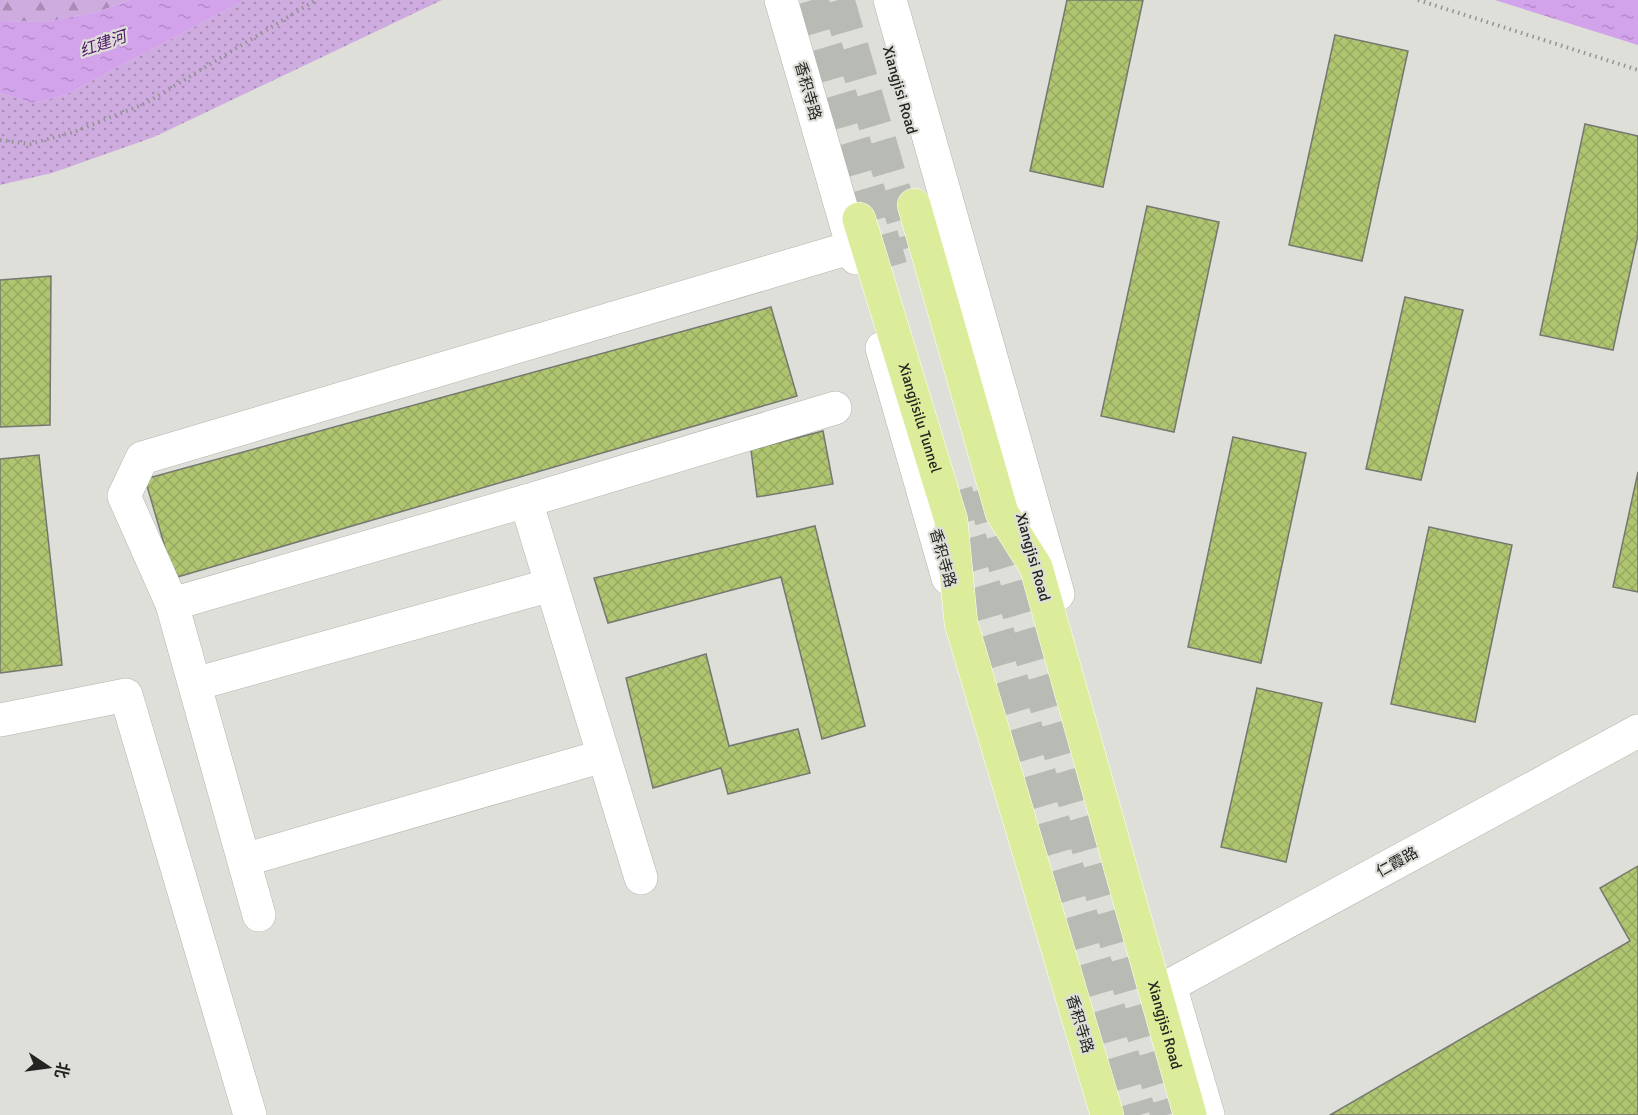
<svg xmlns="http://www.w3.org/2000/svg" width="1638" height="1115" viewBox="0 0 1638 1115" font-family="Signika,'Noto Sans SC',sans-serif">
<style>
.grass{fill:url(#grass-dots)}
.forest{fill:url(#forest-firs)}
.water{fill:url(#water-ripples)}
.building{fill:url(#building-cross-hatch);stroke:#757770;stroke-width:1.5}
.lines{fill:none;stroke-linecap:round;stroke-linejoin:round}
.major-tunnel{stroke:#b8bab4;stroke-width:33;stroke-dasharray:33 16;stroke-linecap:butt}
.minor-casing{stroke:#b2b4ad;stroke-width:34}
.major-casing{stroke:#fff;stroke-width:34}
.path{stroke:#92948f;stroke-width:4;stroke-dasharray:1.5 4.5;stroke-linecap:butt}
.minor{stroke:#fff;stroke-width:33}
.major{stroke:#dbec9a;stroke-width:33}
.labels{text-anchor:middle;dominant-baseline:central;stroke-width:4.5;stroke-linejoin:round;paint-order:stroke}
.street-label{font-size:15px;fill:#242522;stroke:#dddfd8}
.water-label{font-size:16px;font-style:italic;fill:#511469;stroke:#dddfd8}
</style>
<defs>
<pattern id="grass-dots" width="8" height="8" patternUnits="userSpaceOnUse" patternTransform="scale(1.5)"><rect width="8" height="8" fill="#cface0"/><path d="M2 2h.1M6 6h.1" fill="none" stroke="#a88cb5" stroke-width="1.8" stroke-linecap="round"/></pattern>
<pattern id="forest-firs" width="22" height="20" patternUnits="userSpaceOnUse" patternTransform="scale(1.5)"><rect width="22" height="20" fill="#cface0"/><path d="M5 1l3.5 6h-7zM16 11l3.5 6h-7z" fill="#a88cb5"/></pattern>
<pattern id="water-ripples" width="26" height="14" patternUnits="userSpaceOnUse" patternTransform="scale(1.5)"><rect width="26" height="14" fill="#d2a2ea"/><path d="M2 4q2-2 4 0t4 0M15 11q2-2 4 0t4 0" fill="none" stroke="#b48bc8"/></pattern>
<pattern id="building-cross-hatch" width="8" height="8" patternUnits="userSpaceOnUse" patternTransform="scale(1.5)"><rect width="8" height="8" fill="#b0c570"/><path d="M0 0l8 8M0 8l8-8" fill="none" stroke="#97a961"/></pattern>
</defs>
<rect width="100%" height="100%" fill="#dddfd8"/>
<polygon class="grass" points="245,0 442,0 154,137 52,173 0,185 0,93 33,103 65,95"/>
<polygon class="forest" points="0,0 130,0 97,12 46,22 0,21"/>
<g class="water">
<polygon points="130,0 245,0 65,95 33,103 0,93 0,21 46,22 97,12"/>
<polygon points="1495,0 1638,0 1638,45"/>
</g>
<g class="building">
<polygon points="1067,0 1143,0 1103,187 1030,171"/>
<polygon points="1335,35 1408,51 1362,261 1289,245"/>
<polygon points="1585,124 1638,136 1638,235 1613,350 1540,335"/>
<polygon points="1147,206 1219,222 1174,432 1101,416"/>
<polygon points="51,276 50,425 0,427 0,280"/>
<polygon points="1405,297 1463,310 1421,480 1366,469"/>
<polygon points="771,307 797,396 174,578 145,479"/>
<polygon points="823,431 833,484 757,497 751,450"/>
<polygon points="1233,437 1306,453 1261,663 1188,647"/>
<polygon points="39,455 62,665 0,673 0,459"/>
<polygon points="1638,472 1638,592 1613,587"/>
<polygon points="815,526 865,726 822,739 781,577 608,623 594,578"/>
<polygon points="1429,527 1512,545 1475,722 1391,704"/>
<polygon points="706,654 729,746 798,729 810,773 728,794 721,768 653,788 626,678"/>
<polygon points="1257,688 1322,703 1286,862 1221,847"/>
<polygon points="1638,866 1638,1115 1330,1115 1630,941 1600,888"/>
</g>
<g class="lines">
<g class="major-tunnel">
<polyline points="812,0 894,277"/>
<polyline points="838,0 911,247"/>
<polyline points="982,489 1167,1115"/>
<polyline points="956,491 1140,1115"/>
</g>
<defs>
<g id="minor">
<polyline points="781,0 856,258"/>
<polyline points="890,0 1058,594"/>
<polyline points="882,348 948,578"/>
<polyline points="526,501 641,878"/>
<polyline points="172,604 526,501 835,408"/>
<polyline points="195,684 551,585"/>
<polyline points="0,720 126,695 250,1115"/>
<polyline points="244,860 603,756"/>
<polyline points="259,915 172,604 124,496 142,458 853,247"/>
<polyline points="1156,993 1638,731"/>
<polyline points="1174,999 1208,1115"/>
</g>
<g id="major">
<path id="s1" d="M914,205L1002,513L1036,567L1190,1115"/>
<path id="s2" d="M859,219L951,520L961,623L1107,1115"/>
</g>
</defs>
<use href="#minor" class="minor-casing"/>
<use href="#major" class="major-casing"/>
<g class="path">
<polyline points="1418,0 1638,70"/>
<polyline points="0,140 30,144 74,132 146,103 316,0"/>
</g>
<use href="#minor" class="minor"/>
<use href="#major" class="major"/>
</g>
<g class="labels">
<g class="street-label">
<text transform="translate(900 90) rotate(74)">Xiangjisi Road</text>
<text transform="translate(808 91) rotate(74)">香积寺路</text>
<text stroke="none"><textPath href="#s2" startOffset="208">Xiangjisilu Tunnel</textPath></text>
<text transform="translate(1033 557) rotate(74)">Xiangjisi Road</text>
<text transform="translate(943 558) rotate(74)">香积寺路</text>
<text transform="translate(1397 862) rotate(-29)">仁霞路</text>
<text transform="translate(1080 1024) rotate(73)">香积寺路</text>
<text stroke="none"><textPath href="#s1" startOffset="860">Xiangjisi Road</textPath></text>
</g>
<g class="water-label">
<text transform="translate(103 44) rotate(-19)">红建河</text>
</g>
</g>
<g transform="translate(48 1067) rotate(103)" stroke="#dddfd8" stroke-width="4.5" paint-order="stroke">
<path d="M0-4.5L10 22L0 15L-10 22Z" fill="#242522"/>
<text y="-9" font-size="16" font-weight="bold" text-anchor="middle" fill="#242522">北</text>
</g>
</svg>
